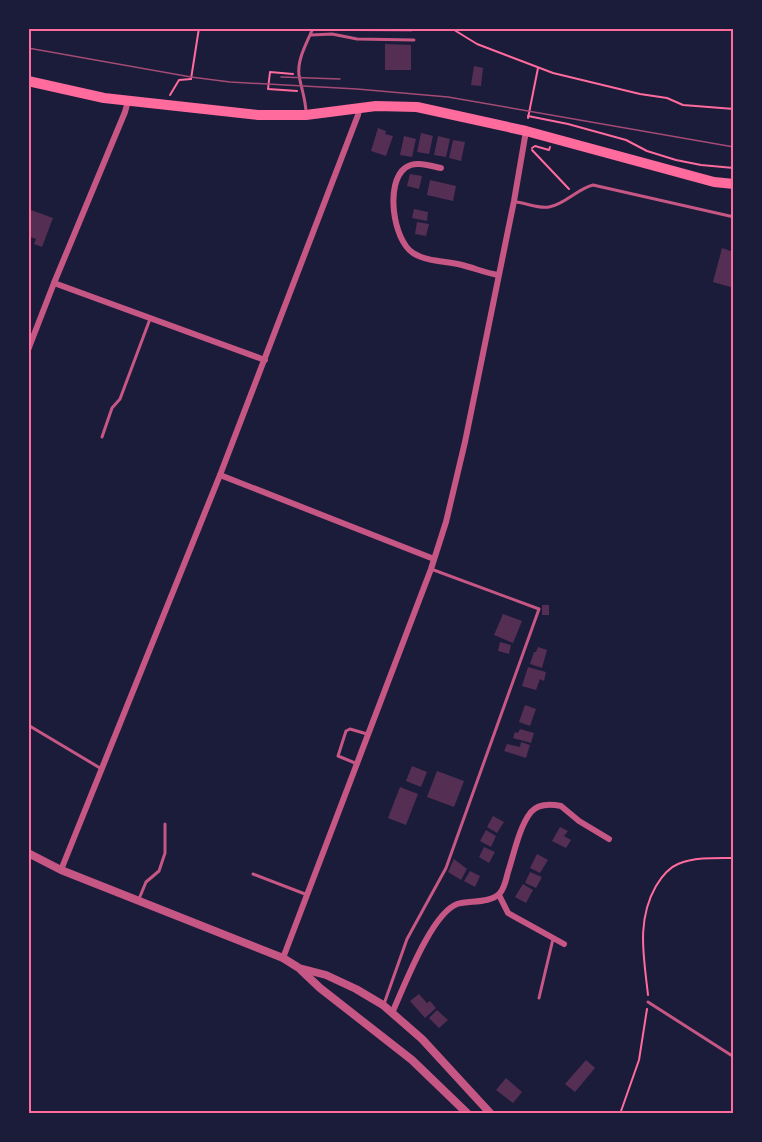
<svg xmlns="http://www.w3.org/2000/svg" width="762" height="1142" viewBox="0 0 762 1142" font-family="'Source Sans 3',sans-serif">
<style>
.building{fill:#542f53}
.lines{fill:none;stroke-linecap:round;stroke-linejoin:round}
.path{stroke:#ff6b9d;stroke-width:2}
.service{stroke:#c65784;stroke-width:3}
.minor{stroke:#c65784;stroke-width:6}
.tertiary{stroke:#c65784;stroke-width:8}
.primary{stroke:#ff6b9d;stroke-width:10}
.tram{stroke:#a44b75;stroke-width:1.5}
.neatline{fill:none;stroke:#ff6b9d;stroke-width:2}
</style>
<rect width="100%" height="100%" fill="#1b1b3a"/>
<g class="building">
<polygon points="352,28 412,28 412,32 352,31"/>
<polygon points="385,44 411,45 411,70 385,70"/>
<polygon points="474,66 483,68 481,86 471,85"/>
<polygon points="378,128 386,131 385,134 393,136 386,156 371,151"/>
<polygon points="421,133 433,136 429,154 417,152"/>
<polygon points="404,136 416,139 412,157 400,155"/>
<polygon points="438,136 450,139 446,157 434,155"/>
<polygon points="453,140 465,142 461,161 449,158"/>
<polygon points="410,174 422,176 419,189 407,186"/>
<polygon points="430,180 456,186 453,201 427,195"/>
<polygon points="414,209 428,212 427,221 412,218"/>
<polygon points="31,210 53,218 42,247 34,244 36,239 28,236 28,218"/>
<polygon points="417,222 429,224 426,236 415,234"/>
<polygon points="722,248 734,252 734,288 713,282"/>
<rect x="542" y="605" width="7" height="10"/>
<polygon points="503,614 522,621 513,643 494,635"/>
<polygon points="500,642 511,645 509,654 498,651"/>
<polygon points="538,647 547,650 542,668 530,664 534,652 536,652"/>
<polygon points="528,667 546,672 544,681 540,679 536,690 522,686"/>
<polygon points="525,705 536,709 530,726 519,722"/>
<polygon points="520,729 534,733 531,743 513,738 515,732 518,733"/>
<polygon points="521,742 530,745 526,758 504,751 507,744 520,747"/>
<polygon points="412,766 427,772 421,787 406,781"/>
<polygon points="437,771 464,781 454,807 427,797"/>
<polygon points="400,787 418,794 406,825 388,818"/>
<polygon points="493,816 504,822 497,833 487,827"/>
<polygon points="560,827 568,831 564,836 571,840 566,848 552,841"/>
<polygon points="486,830 496,836 491,847 480,841"/>
<polygon points="484,847 495,852 489,863 479,857"/>
<polygon points="537,854 548,860 540,873 530,868"/>
<polygon points="454,859 467,869 461,880 448,872"/>
<polygon points="470,871 480,876 475,887 464,881"/>
<polygon points="530,872 542,877 536,888 525,883"/>
<polygon points="523,884 533,890 526,903 515,897"/>
<polygon points="419,994 427,1003 430,1001 436,1008 425,1018 410,1001"/>
<polygon points="437,1010 448,1020 439,1028 429,1018"/>
<polygon points="586,1060 595,1068 575,1092 565,1084"/>
<polygon points="506,1078 522,1092 513,1103 496,1090"/>
</g>
<g class="lines">
<g class="path">
<polyline points="451,28 477,44 553,73 640,94 667,98 683,105 734,109"/>
<polyline points="293,74 270,72 268,89 297,91"/>
<polyline points="191,79 199,28"/>
<polyline points="170,95 179,80 191,79"/>
<polyline points="528,116 568,124 626,140 647,151 676,160 701,165 734,168"/>
<polyline points="528,118 538,68"/>
<polyline points="532,148 535,146 549,150 550,147"/>
<polyline points="532,150 569,189"/>
<path d="M648,995C644,957 636,921 656,886C662,876 668,868 678,864C695,857 716,858 734,858"/>
<polyline points="620,1114 639,1060 647,1009"/>
</g>
<g class="service">
<polyline points="311,35 332,34 357,39 414,40"/>
<path d="M306,113C306,100 301,88 299,75C297,59 307,43 313,28"/>
<path d="M516,202C526,203 539,209 549,207C565,204 577,189 593,185L734,217"/>
<polyline points="102,437 112,408 120,399 150,319"/>
<polyline points="28,725 100,768"/>
<polyline points="355,763 338,756 346,731 350,729 367,734"/>
<polyline points="253,874 305,894"/>
<polyline points="139,899 146,882 159,871 165,853 165,824"/>
<polyline points="539,998 553,939"/>
<polyline points="648,1002 734,1057"/>
<polyline points="384,1004 407,939 446,868 539,609 431,569"/>
</g>
<g class="minor">
<path d="M441,168C430,166 415,160 405,168C385,183 393,240 413,253C427,262 446,261 462,265C474,268 486,273 498,275"/>
<polyline points="54,283 265,360"/>
<polyline points="28,350 54,283 125,112 128,101"/>
<polyline points="220,475 434,559"/>
<polyline points="61,870 220,475 358,115 359,108"/>
<polyline points="499,895 508,913 564,944"/>
<polyline points="283,958 431,569 446,522 465,442 514,201 526,131"/>
<path d="M392,1013C404,987 431,914 457,904C469,900 490,904 500,893C505,887 506,879 508,872C514,854 519,827 531,812C538,804 551,804 561,806L579,821L609,839"/>
</g>
<g class="tertiary">
<polyline points="28,853 61,870 283,958 299,968 326,975 356,989 383,1005 422,1039 491,1114"/>
<polyline points="301,970 320,988 412,1060 468,1114"/>
</g>
<polyline class="primary" points="28,81 104,98 258,115 306,115 376,106 417,107 526,131 714,182 734,184"/>
<g class="tram">
<polyline points="28,48 191,77 230,82 357,89 448,97 734,147"/>
<polyline points="281,77 340,79"/>
</g>
</g>
<rect width="762" height="1142" fill="none" stroke="#1b1b3a" stroke-width="60"/>
<rect x="30" y="30" width="702" height="1082" class="neatline"/>
</svg>
